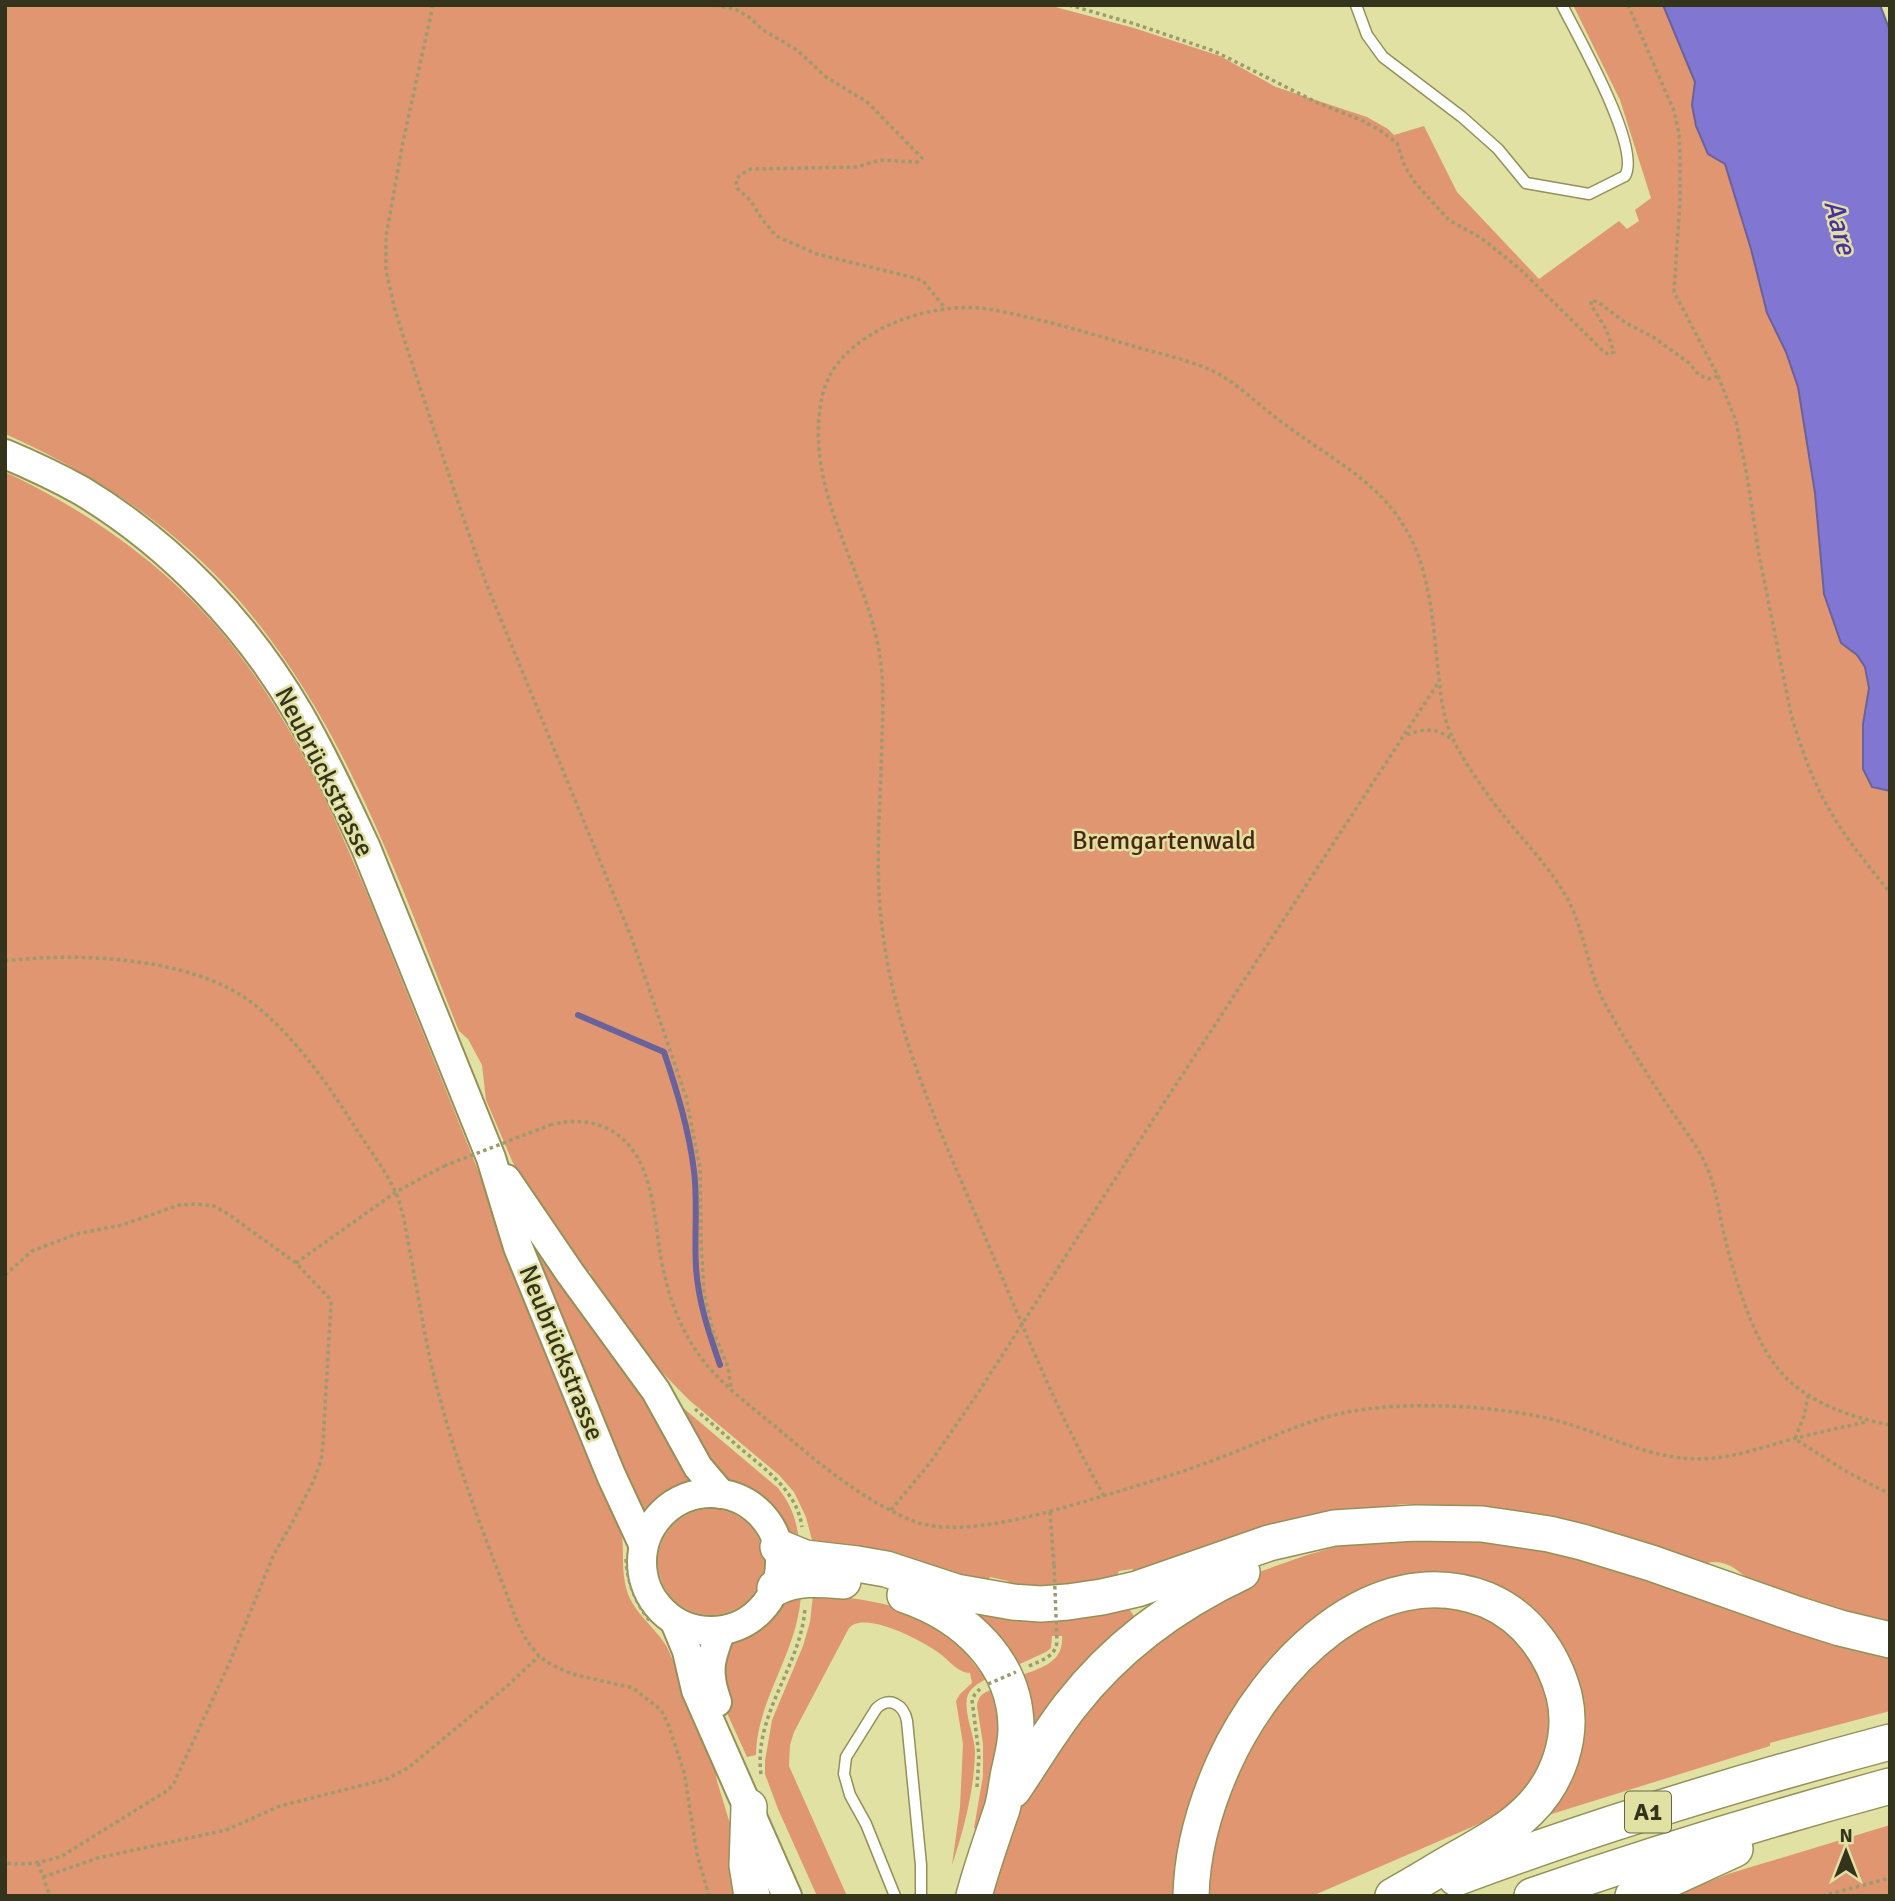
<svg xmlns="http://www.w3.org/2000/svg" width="1895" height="1901" viewBox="0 0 1895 1901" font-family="Signika,sans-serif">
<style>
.green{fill:#e09671}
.water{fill:#8176d1;stroke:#6a629a;stroke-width:2}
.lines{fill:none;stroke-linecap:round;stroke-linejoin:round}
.stream{stroke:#6a629a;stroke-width:6}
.service-casing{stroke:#939158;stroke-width:13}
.secondary-casing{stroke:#939158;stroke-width:32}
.motorway-casing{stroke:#939158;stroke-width:38}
.path{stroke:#9c9b6d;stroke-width:3.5;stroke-dasharray:3.5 3.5;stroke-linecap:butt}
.service{stroke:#fff;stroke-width:10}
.secondary{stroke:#fff;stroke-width:28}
.motorway{stroke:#fff;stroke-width:35}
.path-bridge{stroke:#9c9b6d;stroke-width:3.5;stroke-dasharray:3.5 3.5;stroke-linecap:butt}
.labels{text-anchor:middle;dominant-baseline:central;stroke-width:5;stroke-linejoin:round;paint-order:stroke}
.shield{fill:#e1e1a4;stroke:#686744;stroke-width:2}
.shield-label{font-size:24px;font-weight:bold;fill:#34331b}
.street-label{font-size:26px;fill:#34331b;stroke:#e1e1a4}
.park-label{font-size:26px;fill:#4e2712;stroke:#e1e1a4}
.water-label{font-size:28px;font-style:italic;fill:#4a319d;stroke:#e1e1a4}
</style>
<rect width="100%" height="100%" fill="#e1e1a4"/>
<g class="green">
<path d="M5,5H1048L1134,28L1220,56L1276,87L1367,117L1388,129L1394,135L1424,126L1457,192L1539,279L1619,221L1627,229L1639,221L1635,210L1651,198L1620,100L1573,5H1663L1695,83L1692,105L1708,154L1725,164L1751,248L1767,313L1786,352L1798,387L1815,493L1824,594L1841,643L1857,655L1865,667L1869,688L1863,724L1872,787L1890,791V1627L1753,1585C1739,1569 1721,1555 1699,1566L1526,1512L1480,1506L1403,1504L1356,1510L1141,1576L1132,1569L1119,1571L1116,1578L1093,1583L1012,1589L1008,1581L990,1577L985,1584L813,1544L806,1517L794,1492L779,1475L689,1400L649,1359L596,1292L590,1271L583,1275L549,1226L513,1163L486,1100L482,1065L468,1039L459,1031C399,882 345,721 237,598C174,526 93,473 5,434Z"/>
<path d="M5,472C95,514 178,574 238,653C295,727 334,815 370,901L621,1527C625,1549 620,1572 628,1594C636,1615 656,1628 667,1647L708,1739L713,1754L717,1781L734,1837L741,1896H5Z"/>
<path d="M532,1239L635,1374L695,1477L691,1487C673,1491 662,1501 650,1514H637L530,1241Z"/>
<path d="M682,1407L778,1488C791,1504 797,1521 799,1541L788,1534L769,1508L760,1499L746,1490L718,1477L677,1411Z"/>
<circle cx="711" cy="1562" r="53"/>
<polygon points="1386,1538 1518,1541 1890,1653 1890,1711 1770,1743 1770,1746 1542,1817 1569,1679 1448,1582 1280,1664 1184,1896 988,1896 1020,1801 1119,1664 1259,1572 1307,1555 1335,1547"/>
<path d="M801,1594C798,1653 757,1698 756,1755L747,1757L721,1700V1653L729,1642L763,1620L778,1601Z"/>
<path d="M813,1595C848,1597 898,1602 929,1621C943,1629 956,1641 969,1650L971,1660L986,1679C978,1684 969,1688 967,1698C964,1716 975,1735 975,1753C974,1791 964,1829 952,1865L960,1807L963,1744L956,1701L960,1694L972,1683L970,1673C958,1673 949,1660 939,1653C923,1641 865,1610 849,1628L794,1732L790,1745L789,1766L847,1896H817L778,1809L765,1774V1761L772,1720L803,1646L810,1622Z"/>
<path d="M948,1600L979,1610L1035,1621L1127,1606L1134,1616L1085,1664L1039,1719L1038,1734L1025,1757L1018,1677C1039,1668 1064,1664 1062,1636H1052L1051,1648L1046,1652L1013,1667Z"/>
<path d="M1438,1606L1471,1611L1500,1626L1523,1646L1540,1674L1549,1706L1550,1722L1547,1748L1538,1771L1521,1796L1495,1817L1312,1896H1207C1211,1862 1216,1828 1227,1796C1251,1726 1320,1638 1391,1613C1405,1608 1423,1608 1438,1606Z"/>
<path d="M991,1690C993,1697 996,1704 997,1711C1004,1745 987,1798 977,1830L974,1828L983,1776V1744L977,1706C978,1697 982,1693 991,1690Z"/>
<polygon points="1890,1825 1890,1896 1678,1896 1678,1894 1728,1874"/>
</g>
<polygon class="water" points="1663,5 1880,5 1890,31 1890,791 1872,787 1863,769 1863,724 1869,688 1865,667 1857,655 1841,643 1824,594 1815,493 1798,387 1786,352 1767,313 1751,249 1725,164 1708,154 1696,126 1692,105 1695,82"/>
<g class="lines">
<path class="stream" d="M578,1015L664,1052C677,1091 689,1130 694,1171C698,1202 694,1235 696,1267C698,1301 709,1333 720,1365"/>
<defs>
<g id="service">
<path d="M1356,5L1367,35L1383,57L1462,117L1498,149L1526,183L1589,194L1625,176C1642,148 1577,35 1562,5"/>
<path d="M895,1896L866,1824L850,1795L844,1774L846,1757L876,1709C889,1695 904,1705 907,1721L921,1865V1896"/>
</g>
<g id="secondary">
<path d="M5,454C31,465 57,477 82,491C171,545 247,624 299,714C324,757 345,803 366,848L491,1158L518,1247L611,1475L643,1544"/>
<polyline points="506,1179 570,1273 656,1391 698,1467 721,1494"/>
<circle cx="711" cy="1562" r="69"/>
<polyline points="675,1622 687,1651 696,1690 787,1896"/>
<path d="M717,1702C706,1672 710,1659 721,1631"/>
</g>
<g id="motorway">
<polyline points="778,1547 805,1558 857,1564 886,1569 956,1592 1013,1602 1041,1604 1068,1602 1102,1597 1137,1589 1269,1543 1334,1528 1415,1523 1482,1524 1549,1534 1582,1542 1651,1563 1796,1614 1840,1628 1890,1640"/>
<path d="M775,1588C797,1577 819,1579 843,1581"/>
<path d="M905,1595C964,1615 1017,1662 1016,1730C1016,1746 1011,1761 1008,1777C1006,1788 1005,1799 1002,1809C992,1838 982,1866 974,1896"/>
<path d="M1013,1790C1032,1762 1049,1733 1070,1706C1115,1648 1176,1603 1242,1572"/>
<polyline points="749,1807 747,1865 752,1896"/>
<path d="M1456,1878C1598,1825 1743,1781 1890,1742"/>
<path d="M1191,1896C1192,1851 1206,1803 1224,1763C1267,1668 1373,1555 1487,1600C1527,1617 1553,1654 1564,1695C1574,1737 1558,1782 1528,1811C1510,1829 1488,1841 1467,1853C1442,1867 1418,1882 1393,1896"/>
<path d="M1532,1896C1650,1855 1769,1819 1890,1786"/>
<polyline points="1633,1896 1735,1849"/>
</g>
</defs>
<use href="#service" class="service-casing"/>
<use href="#secondary" class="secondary-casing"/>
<use href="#motorway" class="motorway-casing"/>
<g class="path">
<polyline points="433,5 403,142 386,236 386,270 394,306 405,342 462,514 486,583 632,939 686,1097 700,1168 701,1241 704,1293 713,1331 728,1367 731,1388"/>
<polyline points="674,5 675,5"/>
<polyline points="715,5 735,9 749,17 763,30 797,50 826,77 867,102 922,158 921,160 917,162 880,160 857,167 751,169 740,175 736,180 737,188 751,201 762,219 776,236 817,254 915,278 924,282 945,308"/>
<polyline points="1069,5 1135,24 1214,51 1318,103 1363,121 1381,131 1397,143 1405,167 1416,184 1449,220 1481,238 1520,269 1603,351 1609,355 1614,352 1606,329 1591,305 1591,300 1598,302 1626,323 1653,337 1689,363 1699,375 1708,379 1718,376"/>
<path d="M1628,5L1674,111L1679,134L1680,153V201L1674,292L1718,376L1736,421L1747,476L1759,555L1791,714C1801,748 1813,783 1832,814C1848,842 1870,867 1890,893"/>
<polyline points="1890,5 1890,6"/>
<path d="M1407,735C1422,728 1438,728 1451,739"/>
<path d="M5,961C78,952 191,957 251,1002C293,1034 325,1080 353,1124C367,1146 384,1168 395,1191C404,1210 407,1238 411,1258C420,1305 427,1353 440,1399C460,1475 490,1550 518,1624L527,1641L539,1656L552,1665L572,1674L633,1688L661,1710L668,1724L684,1772L697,1854L709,1896"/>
<path d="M550,1125C569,1120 586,1120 604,1127C659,1151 652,1225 664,1273C670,1299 679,1324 693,1346C713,1378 743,1400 771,1423C815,1460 860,1499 913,1521C964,1541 1062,1508 1113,1493C1153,1481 1193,1469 1232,1453C1269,1439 1304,1421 1343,1413C1402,1400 1503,1405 1562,1422C1600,1433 1635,1451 1674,1457C1721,1464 1754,1449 1797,1438C1820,1432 1843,1427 1866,1422"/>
<polyline points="296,1263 396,1192 444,1166"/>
<path d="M5,1275L32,1251L76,1234L122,1225L179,1205L196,1204L214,1206L228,1214L296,1263L329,1298L331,1303L323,1443L321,1460L314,1480L291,1525L274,1554L229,1664L173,1785L165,1792L62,1856C44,1862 25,1866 5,1863"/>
<polyline points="1808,1395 1804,1416 1795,1439 1849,1473 1890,1494"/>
<path d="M695,1409C710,1422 725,1435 740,1448C766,1470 797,1491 802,1527"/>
<path d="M1104,1496C1058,1415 1024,1328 988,1244C945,1141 895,1039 882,927C874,864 881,801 882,737C883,709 884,678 879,650C863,563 803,489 822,397C835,333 929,300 988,309C1040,318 1092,334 1143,349C1166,355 1191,361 1213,371C1239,384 1259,406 1283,423C1337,464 1390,485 1417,552C1429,583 1433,619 1436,652C1440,682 1440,710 1452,737C1462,759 1485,792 1500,811C1521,838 1545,862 1563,891C1584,924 1586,965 1603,1000C1621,1034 1643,1067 1664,1100C1677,1120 1693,1139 1704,1161C1715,1183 1718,1206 1723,1230C1733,1271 1750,1333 1776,1366C1802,1401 1849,1417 1890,1425"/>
<polyline points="891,1510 930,1463 978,1393 1151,1123 1438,683"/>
<polyline points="1050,1512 1054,1565"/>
<path d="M626,1559C627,1582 636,1605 651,1622"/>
<path d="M1029,1666C1042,1660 1055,1657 1057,1642"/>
<path d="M761,1774C753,1714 802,1665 805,1607"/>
<polyline points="977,1787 979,1755 972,1700 975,1694 980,1689"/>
<polyline points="38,1863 50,1896"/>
<polyline points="43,1877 98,1858 226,1830 280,1806 387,1779 408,1768 506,1687 539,1656"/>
<polyline points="1822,1896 1890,1878"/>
</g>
<use href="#service" class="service"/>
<use href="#secondary" class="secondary"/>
<use href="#motorway" class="motorway"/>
<g class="path-bridge">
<polyline points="444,1166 550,1125"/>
<polyline points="1054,1565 1057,1642"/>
<polyline points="988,1684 1016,1672"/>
</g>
</g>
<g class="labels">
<rect class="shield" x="1625" y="1791.5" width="46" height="41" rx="5"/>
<g class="shield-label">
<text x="1648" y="1812">A1</text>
</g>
<g class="street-label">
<text transform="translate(324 772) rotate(63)">Neubrückstrasse</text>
<text transform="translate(561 1353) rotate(68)">Neubrückstrasse</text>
</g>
<g class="park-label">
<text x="1164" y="841">Bremgartenwald</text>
</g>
<g class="water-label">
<text transform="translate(1840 227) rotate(75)">Aare</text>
</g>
</g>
<rect width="1895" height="1901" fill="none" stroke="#34331b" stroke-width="14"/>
<g transform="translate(1846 1852)" stroke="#e1e1a4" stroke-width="5" paint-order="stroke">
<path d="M0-5L12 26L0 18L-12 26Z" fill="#34331b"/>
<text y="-10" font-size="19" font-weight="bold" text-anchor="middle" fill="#34331b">N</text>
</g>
</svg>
